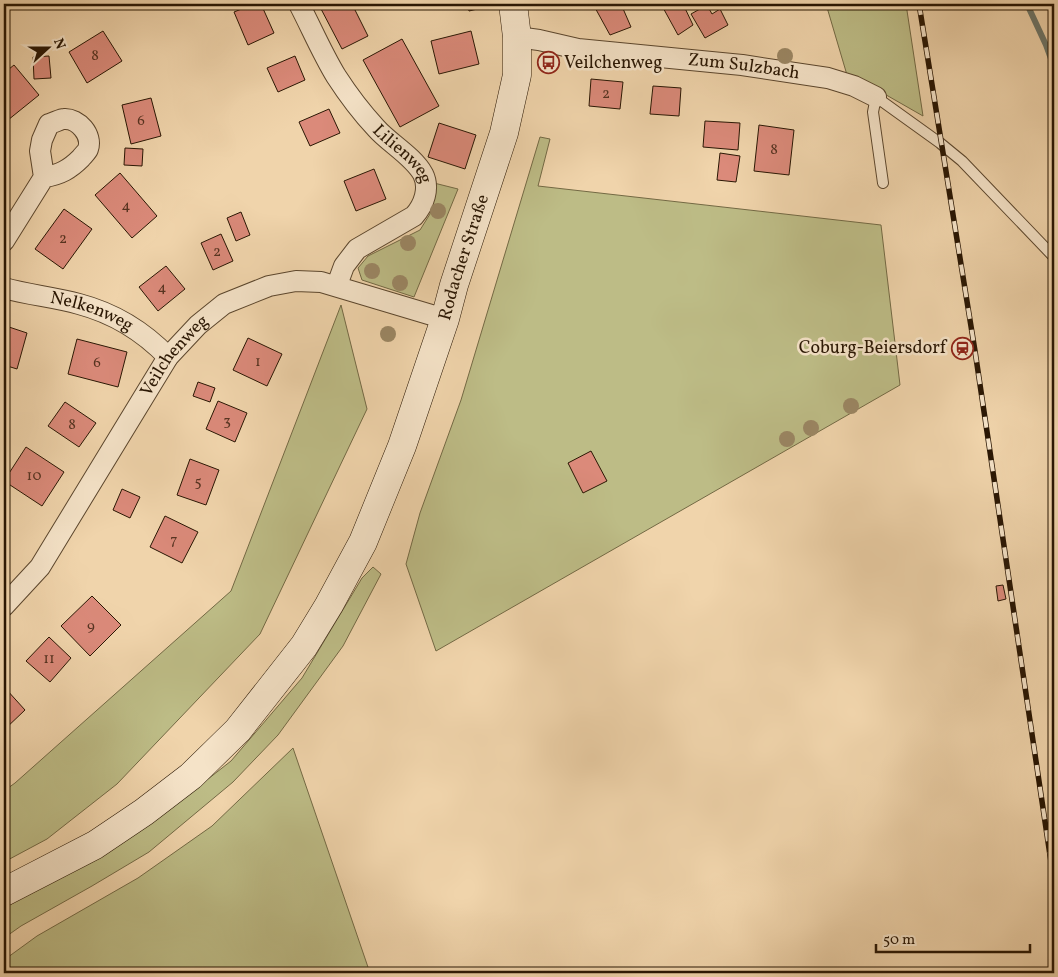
<svg xmlns="http://www.w3.org/2000/svg" width="1058" height="977" viewBox="0 0 1058 977" font-family="Vollkorn,serif">
<style>
.green{fill:#bdbc86;stroke:#736944}
.lines{fill:none;stroke-linecap:round;stroke-linejoin:round}
.stream{stroke:#6d776a;stroke-width:6}
.building{fill:#db8a7a;stroke:#291603}
.lane-casing{stroke:#5b462d;stroke-width:12}
.street-casing{stroke:#5b462d;stroke-width:22}
.secondary-casing{stroke:#291603;stroke-width:29}
.lane{stroke:#f5e3c8;stroke-width:10}
.street{stroke:#f5e3c8;stroke-width:20}
.secondary{stroke:#f5e3c8;stroke-width:28}
.rail-casing{stroke:#291603;stroke-width:5.5}
.rail{stroke:#f5e3c8;stroke-width:4;stroke-dasharray:11;stroke-linecap:butt}
.tree{fill:#9b8764}
.labels{text-anchor:middle;dominant-baseline:central;stroke-width:5;stroke-linejoin:round;paint-order:stroke}
.number-label{font-size:15px;fill:#563321}
.poi-label{font-size:18px;fill:#291603;stroke:#f5e3c8;text-anchor:start}
.street-label{font-size:18px;fill:#291603;stroke:#f5e3c8}
</style>
<rect width="100%" height="100%" fill="#f0d4ab"/>
<filter id="stains"><feTurbulence type="fractalNoise" baseFrequency=".004" numOctaves="4"/><feColorMatrix values="0 0 0 0 .2 0 0 0 0 .09 0 0 0 0 .02 0 0 0 .5 -.17"/></filter>
<radialGradient id="worn" r=".72"><stop offset=".6" stop-color="#630" stop-opacity="0"/><stop offset="1" stop-color="#630" stop-opacity=".3"/></radialGradient>
<g class="green">
<polygon points="826,4 906,4 923,116 881,92 847,75"/>
<polygon points="540,137 550,139 538,186 881,225 900,385 436,651 406,564 420,513 461,400"/>
<polygon points="434,183 458,189 414,297 362,280 358,268 368,256 420,230 430,214 435,189"/>
<polygon points="341,305 367,409 260,634 117,784 47,839 4,862 4,791 15,783 231,591"/>
<polygon points="373,567 381,574 343,646 278,735 233,782 149,852 92,886 21,926 4,938 4,908 105,851 176,804 231,761 302,678 362,578"/>
<polygon points="293,748 370,973 4,973 4,960 37,936 138,878 212,826"/>
</g>
<g class="lines">
<polyline class="stream" points="1027,4 1046,45 1054,67"/>
</g>
<g class="building">
<polygon points="254,4 261,4 274,33 248,45 234,12"/>
<polygon points="327,4 352,4 368,36 342,49 320,7"/>
<polygon points="467,4 498,4 469,11"/>
<polygon points="593,4 621,4 631,27 610,35"/>
<polygon points="661,4 683,4 693,25 678,35"/>
<polygon points="707,5 712,14 720,9 728,25 705,38 691,14"/>
<polygon points="103,31 122,61 87,83 69,52"/>
<polygon points="471,31 479,64 439,74 431,41"/>
<polygon points="402,39 439,106 400,127 363,60"/>
<polygon points="49,56 51,78 34,79 33,57"/>
<polygon points="295,56 305,80 278,92 267,68"/>
<polygon points="14,65 39,95 8,120 4,115 4,73"/>
<polygon points="591,79 623,82 620,109 589,106"/>
<polygon points="653,86 681,88 679,116 650,114"/>
<polygon points="151,98 161,136 131,144 122,105"/>
<polygon points="329,109 340,133 310,146 299,122"/>
<polygon points="705,121 740,123 738,150 703,147"/>
<polygon points="439,123 476,135 465,169 428,157"/>
<polygon points="759,125 794,130 789,175 754,171"/>
<polygon points="125,148 143,149 142,166 124,165"/>
<polygon points="720,153 740,156 736,182 717,180"/>
<polygon points="374,169 386,199 356,211 344,181"/>
<polygon points="120,173 157,216 132,238 95,195"/>
<polygon points="64,209 92,229 63,269 35,249"/>
<polygon points="241,212 250,235 236,241 227,218"/>
<polygon points="221,234 233,261 213,270 201,243"/>
<polygon points="166,266 185,289 158,311 139,287"/>
<polygon points="6,326 27,333 17,369 4,365 4,333"/>
<polygon points="248,338 282,354 267,386 233,370"/>
<polygon points="77,339 127,352 118,387 68,374"/>
<polygon points="198,382 215,388 210,402 193,396"/>
<polygon points="218,401 247,413 235,442 206,429"/>
<polygon points="65,402 96,423 79,447 48,426"/>
<polygon points="26,447 64,472 42,506 4,481"/>
<polygon points="591,451 607,481 583,493 568,463"/>
<polygon points="190,459 219,470 206,505 177,495"/>
<polygon points="122,489 140,497 130,518 113,510"/>
<polygon points="165,516 198,532 182,563 150,547"/>
<polygon points="1003,585 1006,599 998,601 996,586"/>
<polygon points="92,596 121,625 90,656 61,626"/>
<polygon points="49,637 71,658 50,682 26,661"/>
<polygon points="6,689 25,710 4,730 4,691"/>
</g>
<g class="lines">
<defs>
<polyline id="lane" points="883,183 873,112 876,97 940,143 962,161 1054,257"/>
<g id="street">
<path id="s1" d="M299,4C311,27 322,53 336,76C347,93 362,113 376,128C389,143 413,156 423,174C430,188 424,205 414,216L357,249L344,266L337,285"/>
<path id="s2" d="M517,37L539,40L578,49L742,65L828,78L854,86L876,97"/>
<path d="M4,241L44,177L40,151L42,140L49,124C54,123 60,119 64,119C78,118 93,135 88,149C87,152 83,155 81,158C70,169 60,175 44,177"/>
<path id="s3" d="M4,288C29,295 54,297 79,304C113,313 144,332 168,357"/>
<path id="s4" d="M4,606L40,567L54,544L168,357L198,325L224,304L269,286L296,281L321,282L445,319"/>
</g>
<g id="secondary">
<path id="s5" d="M4,892L95,845L144,812L191,776L238,730L304,646L329,605L363,542L402,446L445,319L454,285L504,133L517,75V37L513,4"/>
</g>
</defs>
<use href="#lane" class="lane-casing"/>
<use href="#street" class="street-casing"/>
<use href="#secondary" class="secondary-casing"/>
<use href="#lane" class="lane"/>
<use href="#street" class="street"/>
<use href="#secondary" class="secondary"/>
<defs>
<polyline id="rail" points="919,4 975,351 1054,882"/>
</defs>
<use href="#rail" class="rail-casing"/>
<use href="#rail" class="rail"/>
</g>
<g class="tree">
<circle cx="785" cy="56" r="8"/>
<circle cx="438" cy="211" r="8"/>
<circle cx="408" cy="243" r="8"/>
<circle cx="372" cy="271" r="8"/>
<circle cx="400" cy="283" r="8"/>
<circle cx="388" cy="334" r="8"/>
<circle cx="851" cy="406" r="8"/>
<circle cx="811" cy="428" r="8"/>
<circle cx="787" cy="439" r="8"/>
</g>
<defs>
<symbol id="bus-ring" viewBox="-11 -11 22 22"><circle r="9.5" fill="#f5e3c8" stroke="#8f2418" stroke-width="1.5"/><path d="M-5-6H5V4H4V6H2V4H-2V6H-4V4H-5ZM-3.5-4V0h7V-4ZM-3.5 1.2v1.5H-2V1.2ZM2 1.2v1.5H3.5V1.2Z" fill="#8f2418"/></symbol>
<symbol id="station-ring" viewBox="-11 -11 22 22"><circle r="9.5" fill="#f5e3c8" stroke="#8f2418" stroke-width="1.5"/><path d="M-3-6H3Q5-6 5-4V2Q5 4 3 4L4.5 6H3L1.5 4h-3L-3 6H-4.5L-3 4Q-5 4-5 2V-4Q-5-6-3-6ZM-3.5-4v3h7v-3ZM-3.5 1v1.5H-2V1ZM2 1v1.5H3.5V1Z" fill="#8f2418"/></symbol>
</defs>
<g fill-rule="evenodd">
<use href="#bus-ring" x="536" y="50" width="25" height="25"/>
<use href="#station-ring" x="950" y="336" width="25" height="25"/>
</g>
<g class="labels">
<g class="number-label">
<text x="95" y="56">8</text>
<text x="606" y="94">2</text>
<text x="141" y="121">6</text>
<text x="774" y="150">8</text>
<text x="126" y="206">4</text>
<text x="63" y="239">2</text>
<text x="217" y="252">2</text>
<text x="162" y="288">4</text>
<text x="258" y="362">1</text>
<text x="97" y="363">6</text>
<text x="227" y="421">3</text>
<text x="72" y="425">8</text>
<text x="34" y="476">10</text>
<text x="198" y="482">5</text>
<text x="174" y="540">7</text>
<text x="91" y="626">9</text>
<text x="49" y="659">11</text>
</g>
<g class="poi-label">
<text x="564" y="63">Veilchenweg</text>
<text x="946" y="348" text-anchor="end">Coburg-Beiersdorf</text>
</g>
<g class="street-label">
<text stroke="none"><textPath href="#s2" startOffset="229">Zum Sulzbach</textPath></text>
<text stroke="none"><textPath href="#s1" startOffset="184">Lilienweg</textPath></text>
<text stroke="none"><textPath href="#s5" startOffset="815">Rodacher Straße</textPath></text>
<text stroke="none"><textPath href="#s3" startOffset="91">Nelkenweg</textPath></text>
<text stroke="none"><textPath href="#s4" startOffset="304">Veilchenweg</textPath></text>
</g>
</g>
<rect width="1058" height="977" fill="none" stroke="#f0d4ab" stroke-width="20"/>
<rect x="5" y="5" width="1048" height="967" fill="none" stroke="#291603" stroke-width="2.5"/>
<rect x="10" y="10" width="1038" height="957" fill="none" stroke="#291603"/>
<g transform="translate(48 48) rotate(69)" stroke="#f5e3c8" stroke-width="4" paint-order="stroke">
<path d="M0-4L9 19L0 12L-9 19Z" fill="#291603"/>
<text y="-8" font-size="14" font-weight="bold" text-anchor="middle" fill="#291603">N</text>
</g>
<path d="M876 944v8h154v-8" fill="none" stroke="#291603" stroke-width="2.5"/>
<text x="883" y="944" font-size="15" fill="#291603" stroke="#f5e3c8" stroke-width="4" paint-order="stroke">50 m</text>
<rect width="100%" height="100%" filter="url(#stains)"/>
<rect width="100%" height="100%" fill="url(#worn)"/>
</svg>
